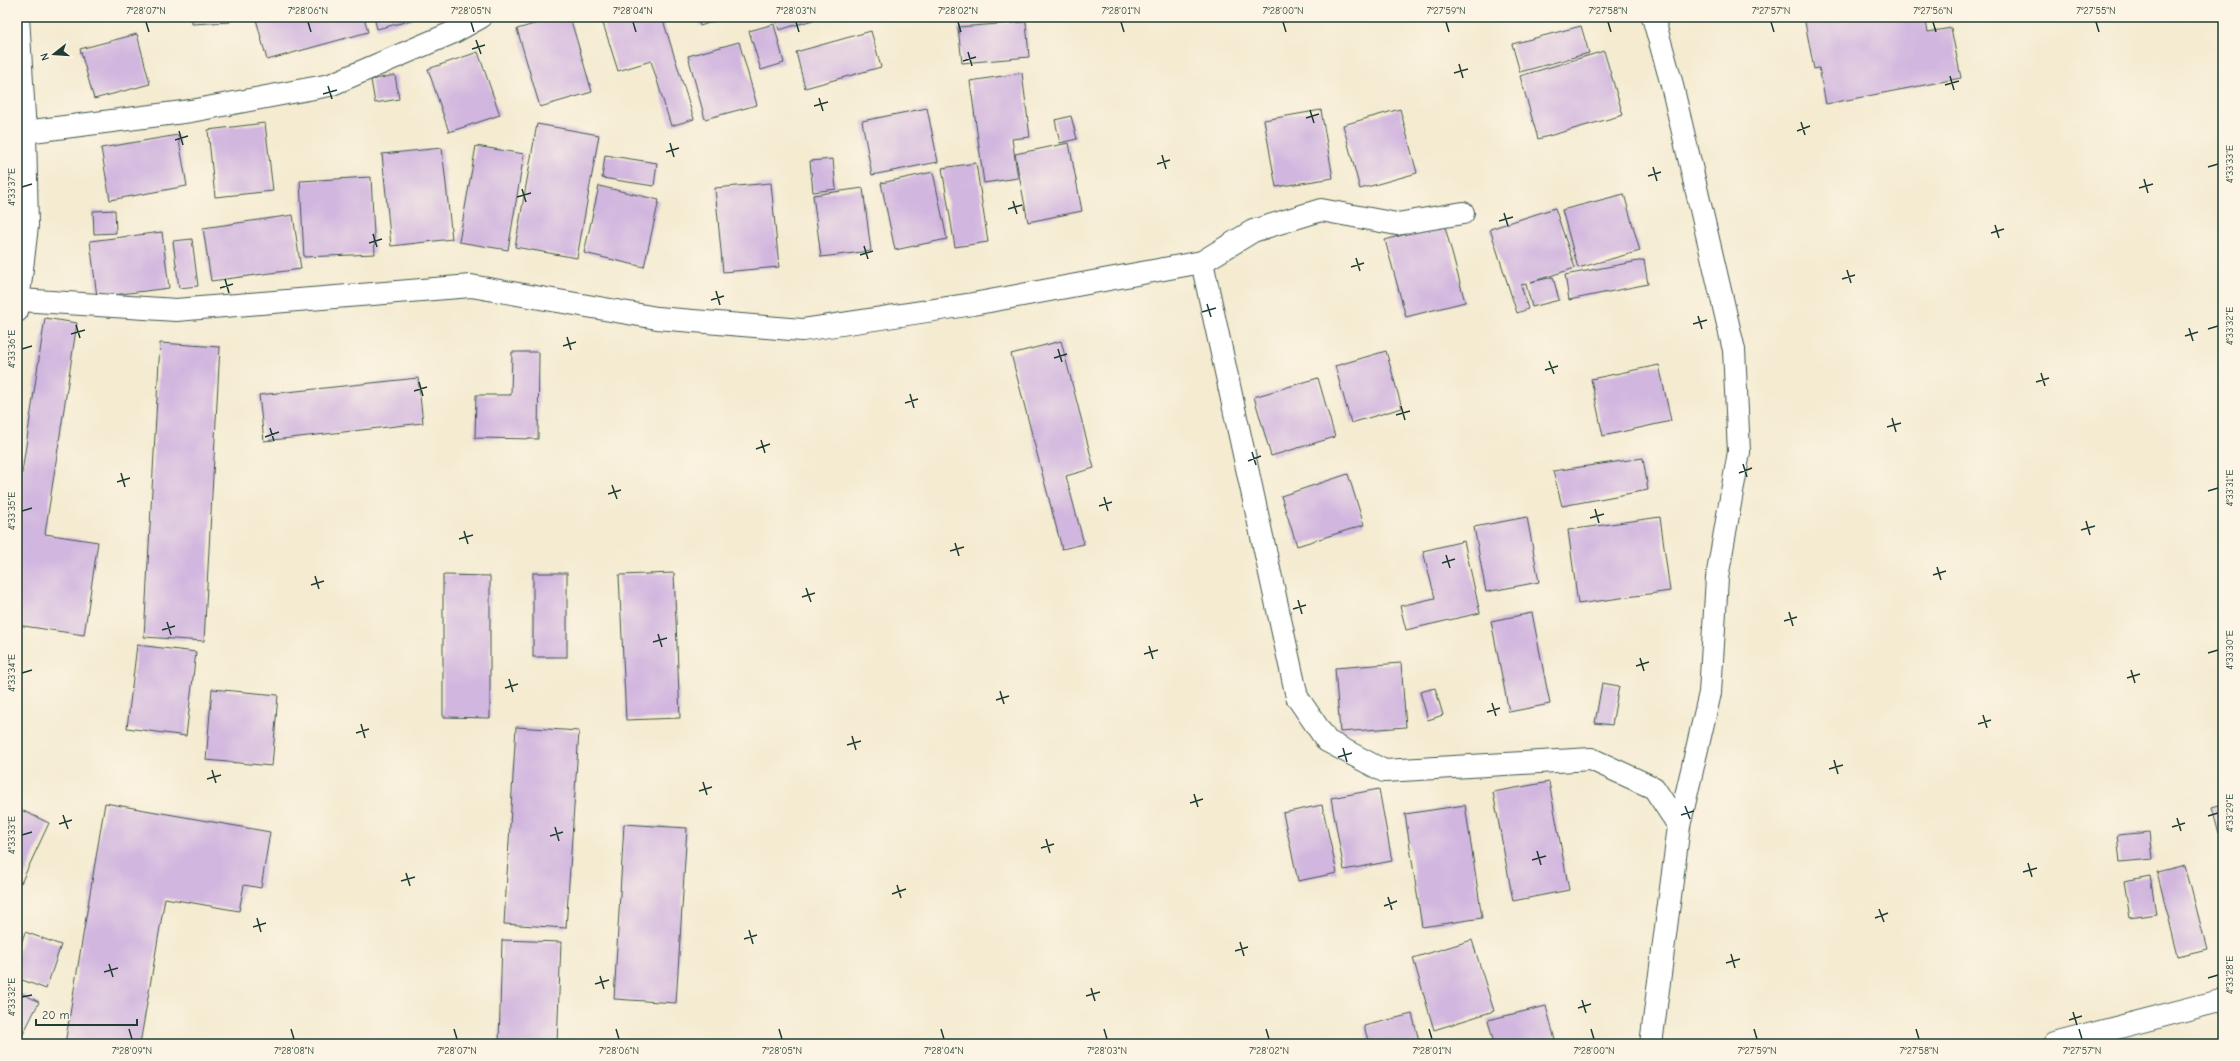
<svg xmlns="http://www.w3.org/2000/svg" width="2240" height="1061" viewBox="0 0 2240 1061" font-family="'Comic Neue',sans-serif">
<style>
.building{fill:#d1b6df}
.lines{fill:none;stroke-linecap:round;stroke-linejoin:round}
.street-casing{stroke:#3f574c;stroke-width:24}
.primary-casing{stroke:#3f574c;stroke-width:24}
.street{stroke:#fff;stroke-width:22}
.primary{stroke:#fff;stroke-width:22}
.ticks{fill:none;stroke:#1f3d34;stroke-width:1.5}
.neatline{fill:none;stroke:#1f3d34;stroke-width:1.5}
.ticks-label{font-size:10px;text-anchor:middle;fill:#1f3d34}
</style>
<rect width="100%" height="100%" fill="#fcf5e5"/>
<filter id="ink" filterUnits="userSpaceOnUse"><feTurbulence type="fractalNoise" baseFrequency=".025" numOctaves="2"/><feDisplacementMap in="SourceGraphic" scale="8" xChannelSelector="R" yChannelSelector="G"/><feConvolveMatrix kernelMatrix="1 2 1 2 8 2 1 2 1" color-interpolation-filters="sRGB"/></filter>
<filter id="wash" filterUnits="userSpaceOnUse"><feTurbulence type="fractalNoise" baseFrequency=".012" numOctaves="4" result="noise"/><feDisplacementMap in="SourceGraphic" scale="16" xChannelSelector="R" yChannelSelector="G"/><feGaussianBlur stdDeviation="0.9" result="paint"/><feColorMatrix in="noise" values="0 0 0 0 0 0 0 0 0 0 0 0 0 0 0 0 0 1.4 0 .05"/><feComposite in="paint" operator="in"/></filter>
<g filter="url(#wash)">
<rect width="100%" height="100%" fill="#f4ebd1"/>
<g id="blocks">
<g class="building">
<polygon points="192,17 229,17 230,22 192,24"/>
<polygon points="264,17 364,17 368,32 267,60 256,19"/>
<polygon points="374,17 412,17 413,20 377,29"/>
<polygon points="559,17 570,17 592,92 540,107 517,29"/>
<polygon points="601,17 662,17 694,119 671,126 651,61 618,71"/>
<polygon points="697,17 726,17 700,26"/>
<polygon points="775,17 823,17 779,30"/>
<polygon points="1804,17 1925,17 1928,32 1951,28 1961,78 1826,104 1819,68 1814,69"/>
<polygon points="1026,22 1029,57 962,63 958,27"/>
<polygon points="774,24 784,63 761,70 749,31"/>
<polygon points="1581,26 1589,53 1520,72 1512,44"/>
<polygon points="871,31 881,67 805,88 796,52"/>
<polygon points="137,34 150,84 94,99 80,49"/>
<polygon points="739,42 757,105 705,119 688,56"/>
<polygon points="1604,51 1623,115 1538,139 1520,76"/>
<polygon points="478,52 500,115 449,132 428,69"/>
<polygon points="1022,73 1030,137 1012,139 1018,178 984,183 970,81"/>
<polygon points="395,75 399,99 375,103 371,80"/>
<polygon points="927,108 938,162 872,175 862,121"/>
<polygon points="1400,109 1417,173 1360,189 1343,125"/>
<polygon points="1321,110 1333,178 1276,187 1264,120"/>
<polygon points="1071,116 1077,139 1060,143 1055,120"/>
<polygon points="265,123 273,191 215,197 208,130"/>
<polygon points="537,124 599,135 577,258 515,247"/>
<polygon points="178,135 187,186 110,200 101,148"/>
<polygon points="1069,143 1082,211 1028,222 1015,154"/>
<polygon points="476,146 524,154 508,250 459,242"/>
<polygon points="442,148 452,239 391,246 382,154"/>
<polygon points="605,155 657,163 654,186 602,178"/>
<polygon points="833,159 836,189 813,192 810,161"/>
<polygon points="976,163 988,242 955,247 942,168"/>
<polygon points="933,172 947,239 895,250 881,183"/>
<polygon points="371,177 375,254 304,257 300,181"/>
<polygon points="771,183 779,267 723,272 715,188"/>
<polygon points="599,186 659,200 644,267 584,253"/>
<polygon points="863,188 871,251 821,257 813,195"/>
<polygon points="1624,194 1640,251 1578,268 1562,210"/>
<polygon points="1555,208 1575,268 1531,282 1553,277 1559,300 1532,307 1526,284 1521,285 1528,309 1517,313 1490,229"/>
<polygon points="115,210 116,233 94,234 93,211"/>
<polygon points="293,215 301,269 211,281 203,228"/>
<polygon points="1444,223 1465,302 1406,317 1385,240"/>
<polygon points="162,232 169,288 97,297 90,241"/>
<polygon points="192,239 198,286 179,288 173,241"/>
<polygon points="1644,260 1648,284 1569,300 1565,275"/>
<polygon points="45,318 77,323 45,534 98,542 84,635 17,625 17,506"/>
<polygon points="1061,341 1094,468 1066,476 1084,544 1062,549 1011,354"/>
<polygon points="160,343 220,347 204,641 144,637"/>
<polygon points="1386,351 1402,408 1351,423 1335,366"/>
<polygon points="512,352 539,352 538,439 475,438 476,395 511,395"/>
<polygon points="1659,365 1671,421 1603,436 1591,379"/>
<polygon points="418,378 423,423 264,441 259,395"/>
<polygon points="1318,378 1335,437 1271,456 1254,397"/>
<polygon points="1643,458 1648,490 1562,506 1553,471"/>
<polygon points="1348,474 1364,525 1297,546 1281,496"/>
<polygon points="1527,517 1539,582 1486,592 1474,527"/>
<polygon points="1660,517 1670,591 1578,604 1568,530"/>
<polygon points="1464,541 1480,613 1406,630 1400,606 1435,598 1423,551"/>
<rect x="533" y="573" width="34" height="84"/>
<polygon points="674,573 680,718 626,720 619,575"/>
<polygon points="443,575 490,576 490,718 443,717"/>
<polygon points="1532,613 1550,704 1509,712 1491,621"/>
<polygon points="137,645 196,652 186,736 127,728"/>
<polygon points="1401,663 1406,727 1340,732 1335,668"/>
<polygon points="1602,683 1619,686 1612,725 1595,723"/>
<polygon points="1435,688 1443,715 1428,720 1420,692"/>
<polygon points="212,689 278,695 272,766 206,760"/>
<polygon points="516,727 579,731 566,928 504,924"/>
<polygon points="1549,782 1569,890 1513,901 1493,792"/>
<polygon points="1379,789 1392,861 1344,870 1331,798"/>
<polygon points="105,803 270,832 261,888 244,885 239,911 165,898 140,1044 65,1044"/>
<polygon points="2223,804 2223,832 2219,833 2212,807"/>
<polygon points="1322,805 1337,873 1298,881 1283,813"/>
<polygon points="1465,805 1482,918 1422,927 1405,814"/>
<polygon points="17,808 49,823 21,883 17,881"/>
<polygon points="624,824 687,828 676,1003 614,999"/>
<polygon points="2150,832 2153,859 2120,862 2117,835"/>
<polygon points="2185,865 2207,949 2178,956 2157,872"/>
<polygon points="2150,876 2156,914 2130,918 2124,881"/>
<polygon points="25,932 61,945 46,989 17,978 17,956"/>
<polygon points="502,940 561,942 557,1044 499,1044"/>
<polygon points="1472,940 1494,1011 1434,1030 1413,958"/>
<polygon points="17,991 39,1002 18,1044 17,1044"/>
<polygon points="1546,1006 1556,1044 1494,1044 1488,1020"/>
<polygon points="1412,1014 1420,1044 1369,1044 1364,1026"/>
</g>
</g>
</g>
<g filter="url(#ink)">
<use href="#blocks" fill-opacity="0" stroke="#3f574c" stroke-width="1"/>
<g class="lines">
<defs>
<g id="street">
<polyline points="25,132 191,111 330,85 454,32 481,17"/>
<polyline points="1202,262 1297,697 1327,741 1384,771 1591,759 1654,788 1679,826"/>
<polyline points="20,300 176,310 471,286 657,318 802,330 973,304 1202,262 1253,231 1321,210 1397,224 1463,213"/>
<polyline points="17,311 27,226 25,132 18,17"/>
<polyline points="1651,1044 1679,826 1710,693 1717,578 1739,452 1734,350 1671,81 1653,17"/>
</g>
<polyline id="primary" points="2054,1044 2223,1000"/>
</defs>
<use href="#street" class="street-casing"/>
<use href="#primary" class="primary-casing"/>
<use href="#street" class="street"/>
<use href="#primary" class="primary"/>
</g>
</g>
<path class="ticks" d="M146,22L149,32M308,22L311,32M471,22L474,32M633,22L636,32M796,22L799,32M958,22L961,32M1121,22L1124,32M1283,22L1286,32M1446,22L1449,32M1608,22L1611,32M1771,22L1774,32M1933,22L1936,32M2096,22L2099,32M476,40L481,54M472,49L485,45M968,52L972,66M963,61L976,57M1459,64L1463,78M1454,73L1468,69M1950,76L1954,90M1945,85L1959,81M328,86L332,99M323,94L337,90M819,98L823,111M814,106L828,102M1310,110L1314,123M1306,118L1319,114M1801,122L1805,135M179,131L183,145M1797,131L1810,126M175,140L188,136M670,143L674,157M666,152L679,148M1162,155L1166,169M1157,164L1170,160M1653,167L1657,181M2208,167L2218,164M1648,176L1661,172M2144,179L2148,193M22,187L32,184M2139,188L2153,184M522,189L526,202M517,197L531,193M1013,201L1017,214M1008,209L1022,205M1504,213L1508,226M1499,221L1513,217M1995,225L1999,238M1991,233L2004,229M373,234L377,247M369,243L382,239M864,246L868,259M860,255L873,251M1356,258L1360,271M1351,267L1364,263M1847,270L1851,283M225,279L229,293M1842,279L1855,275M220,288L233,284M716,291L720,305M711,300L724,296M1207,304L1211,317M1202,312L1216,308M1698,316L1702,329M1693,324L1707,320M76,325L80,338M2189,328L2193,341M2208,329L2218,326M71,334L85,330M2185,336L2198,332M567,337L571,350M563,346L576,342M22,349L32,346M1058,349L1062,362M1054,358L1067,354M1549,361L1554,374M1545,370L1558,366M2041,373L2045,386M419,382L423,396M2036,382L2049,378M414,391L427,387M910,394L914,408M905,403L918,399M1401,406L1405,420M1396,415L1410,411M1892,418L1896,432M1887,427L1901,423M270,428L274,441M265,437L279,432M761,440L765,453M756,449L770,444M1252,452L1256,465M1248,461L1261,456M1743,464L1747,477M121,473L125,487M1739,473L1752,468M117,482L130,478M612,485L617,499M2208,491L2218,488M608,494L621,490M1104,497L1108,511M1099,506L1112,502M1595,509L1599,523M22,511L32,508M1590,518L1604,514M2086,521L2090,535M2081,530L2095,526M464,531L468,544M459,539L473,535M955,543L959,556M950,551L964,547M1446,555L1450,568M1442,563L1455,559M1937,567L1941,580M1933,575L1946,571M315,576L319,589M311,585L324,581M806,588L811,602M802,597L815,593M1298,600L1302,614M1293,609L1306,605M1789,612L1793,626M1784,621L1797,617M167,622L171,635M162,630L175,626M658,634L662,647M653,642L667,638M1149,646L1153,659M2208,653L2218,650M1144,654L1158,650M1640,658L1644,671M1636,666L1649,662M2131,670L2135,683M22,673L32,670M2127,678L2140,674M509,679L513,692M505,688L518,684M1000,691L1004,704M996,700L1009,696M1492,703L1496,716M1487,712L1500,708M1983,715L1987,728M361,724L365,738M1978,724L1991,720M356,733L369,729M852,736L856,750M847,745L861,741M1343,748L1347,762M1338,757L1352,753M1834,760L1838,774M1829,769L1843,765M212,770L216,783M207,779L221,775M703,782L707,795M699,791L712,787M1194,794L1198,807M1190,803L1203,799M1685,806L1690,819M63,815L68,829M1681,815L1694,811M2208,816L2218,813M2177,818L2181,831M59,824L72,820M555,827L559,841M2172,827L2185,823M22,835L32,832M550,836L563,832M1046,839L1050,853M1041,848L1054,844M1537,851L1541,865M1532,860L1546,856M2028,863L2032,877M2023,872L2037,868M406,873L410,886M401,881L415,877M897,885L901,898M892,894L906,889M1388,897L1392,910M1384,906L1397,901M1879,909L1884,922M257,918L261,932M1875,918L1888,913M253,927L266,923M749,930L753,944M744,939L757,935M1240,942L1244,956M1235,951L1248,947M1731,954L1735,968M1726,963L1740,959M109,964L113,977M104,972L118,968M600,976L604,989M2208,978L2218,975M595,984L609,980M1091,988L1095,1001M1086,996L1100,992M22,997L32,995M1582,1000L1586,1013M1578,1008L1591,1004M2073,1012L2077,1025M2069,1020L2082,1016M129,1029L132,1039M291,1029L294,1039M454,1029L457,1039M616,1029L619,1039M779,1029L782,1039M941,1029L944,1039M1104,1029L1107,1039M1266,1029L1269,1039M1429,1029L1432,1039M1591,1029L1594,1039M1754,1029L1757,1039M1916,1029L1919,1039M2079,1029L2082,1039"/>
<rect width="2240" height="1061" fill="none" stroke="#fcf5e5" stroke-width="44"/>
<g transform="translate(54 54) rotate(253)" stroke="#fcf5e5" stroke-width="3" paint-order="stroke">
<path d="M0-3L7 15L0 10L-7 15Z" fill="#1f3d34"/>
<text y="-6" font-size="11" font-weight="bold" text-anchor="middle" fill="#1f3d34">N</text>
</g>
<path d="M36 1019v6h101v-6" fill="none" stroke="#1f3d34" stroke-width="2"/>
<text x="42" y="1019" font-size="12" fill="#1f3d34" stroke="#fcf5e5" stroke-width="3" paint-order="stroke">20 m</text>
<rect x="22" y="22" width="2196" height="1017" class="neatline"/>
<g class="ticks-label">
<text x="146" y="14">7°28'07"N</text>
<text x="308" y="14">7°28'06"N</text>
<text x="471" y="14">7°28'05"N</text>
<text x="633" y="14">7°28'04"N</text>
<text x="796" y="14">7°28'03"N</text>
<text x="958" y="14">7°28'02"N</text>
<text x="1121" y="14">7°28'01"N</text>
<text x="1283" y="14">7°28'00"N</text>
<text x="1446" y="14">7°27'59"N</text>
<text x="1608" y="14">7°27'58"N</text>
<text x="1771" y="14">7°27'57"N</text>
<text x="1933" y="14">7°27'56"N</text>
<text x="2096" y="14">7°27'55"N</text>
<text transform="translate(2229 164) rotate(-90)" y="4">4°33'33"E</text>
<text transform="translate(11 187) rotate(-90)" y="4">4°33'37"E</text>
<text transform="translate(2229 326) rotate(-90)" y="4">4°33'32"E</text>
<text transform="translate(11 349) rotate(-90)" y="4">4°33'36"E</text>
<text transform="translate(2229 488) rotate(-90)" y="4">4°33'31"E</text>
<text transform="translate(11 511) rotate(-90)" y="4">4°33'35"E</text>
<text transform="translate(2229 650) rotate(-90)" y="4">4°33'30"E</text>
<text transform="translate(11 673) rotate(-90)" y="4">4°33'34"E</text>
<text transform="translate(2229 813) rotate(-90)" y="4">4°33'29"E</text>
<text transform="translate(11 835) rotate(-90)" y="4">4°33'33"E</text>
<text transform="translate(2229 975) rotate(-90)" y="4">4°33'28"E</text>
<text transform="translate(11 997) rotate(-90)" y="4">4°33'32"E</text>
<text x="132" y="1054">7°28'09"N</text>
<text x="294" y="1054">7°28'08"N</text>
<text x="457" y="1054">7°28'07"N</text>
<text x="619" y="1054">7°28'06"N</text>
<text x="782" y="1054">7°28'05"N</text>
<text x="944" y="1054">7°28'04"N</text>
<text x="1107" y="1054">7°28'03"N</text>
<text x="1269" y="1054">7°28'02"N</text>
<text x="1432" y="1054">7°28'01"N</text>
<text x="1594" y="1054">7°28'00"N</text>
<text x="1757" y="1054">7°27'59"N</text>
<text x="1919" y="1054">7°27'58"N</text>
<text x="2082" y="1054">7°27'57"N</text>
</g>
</svg>
